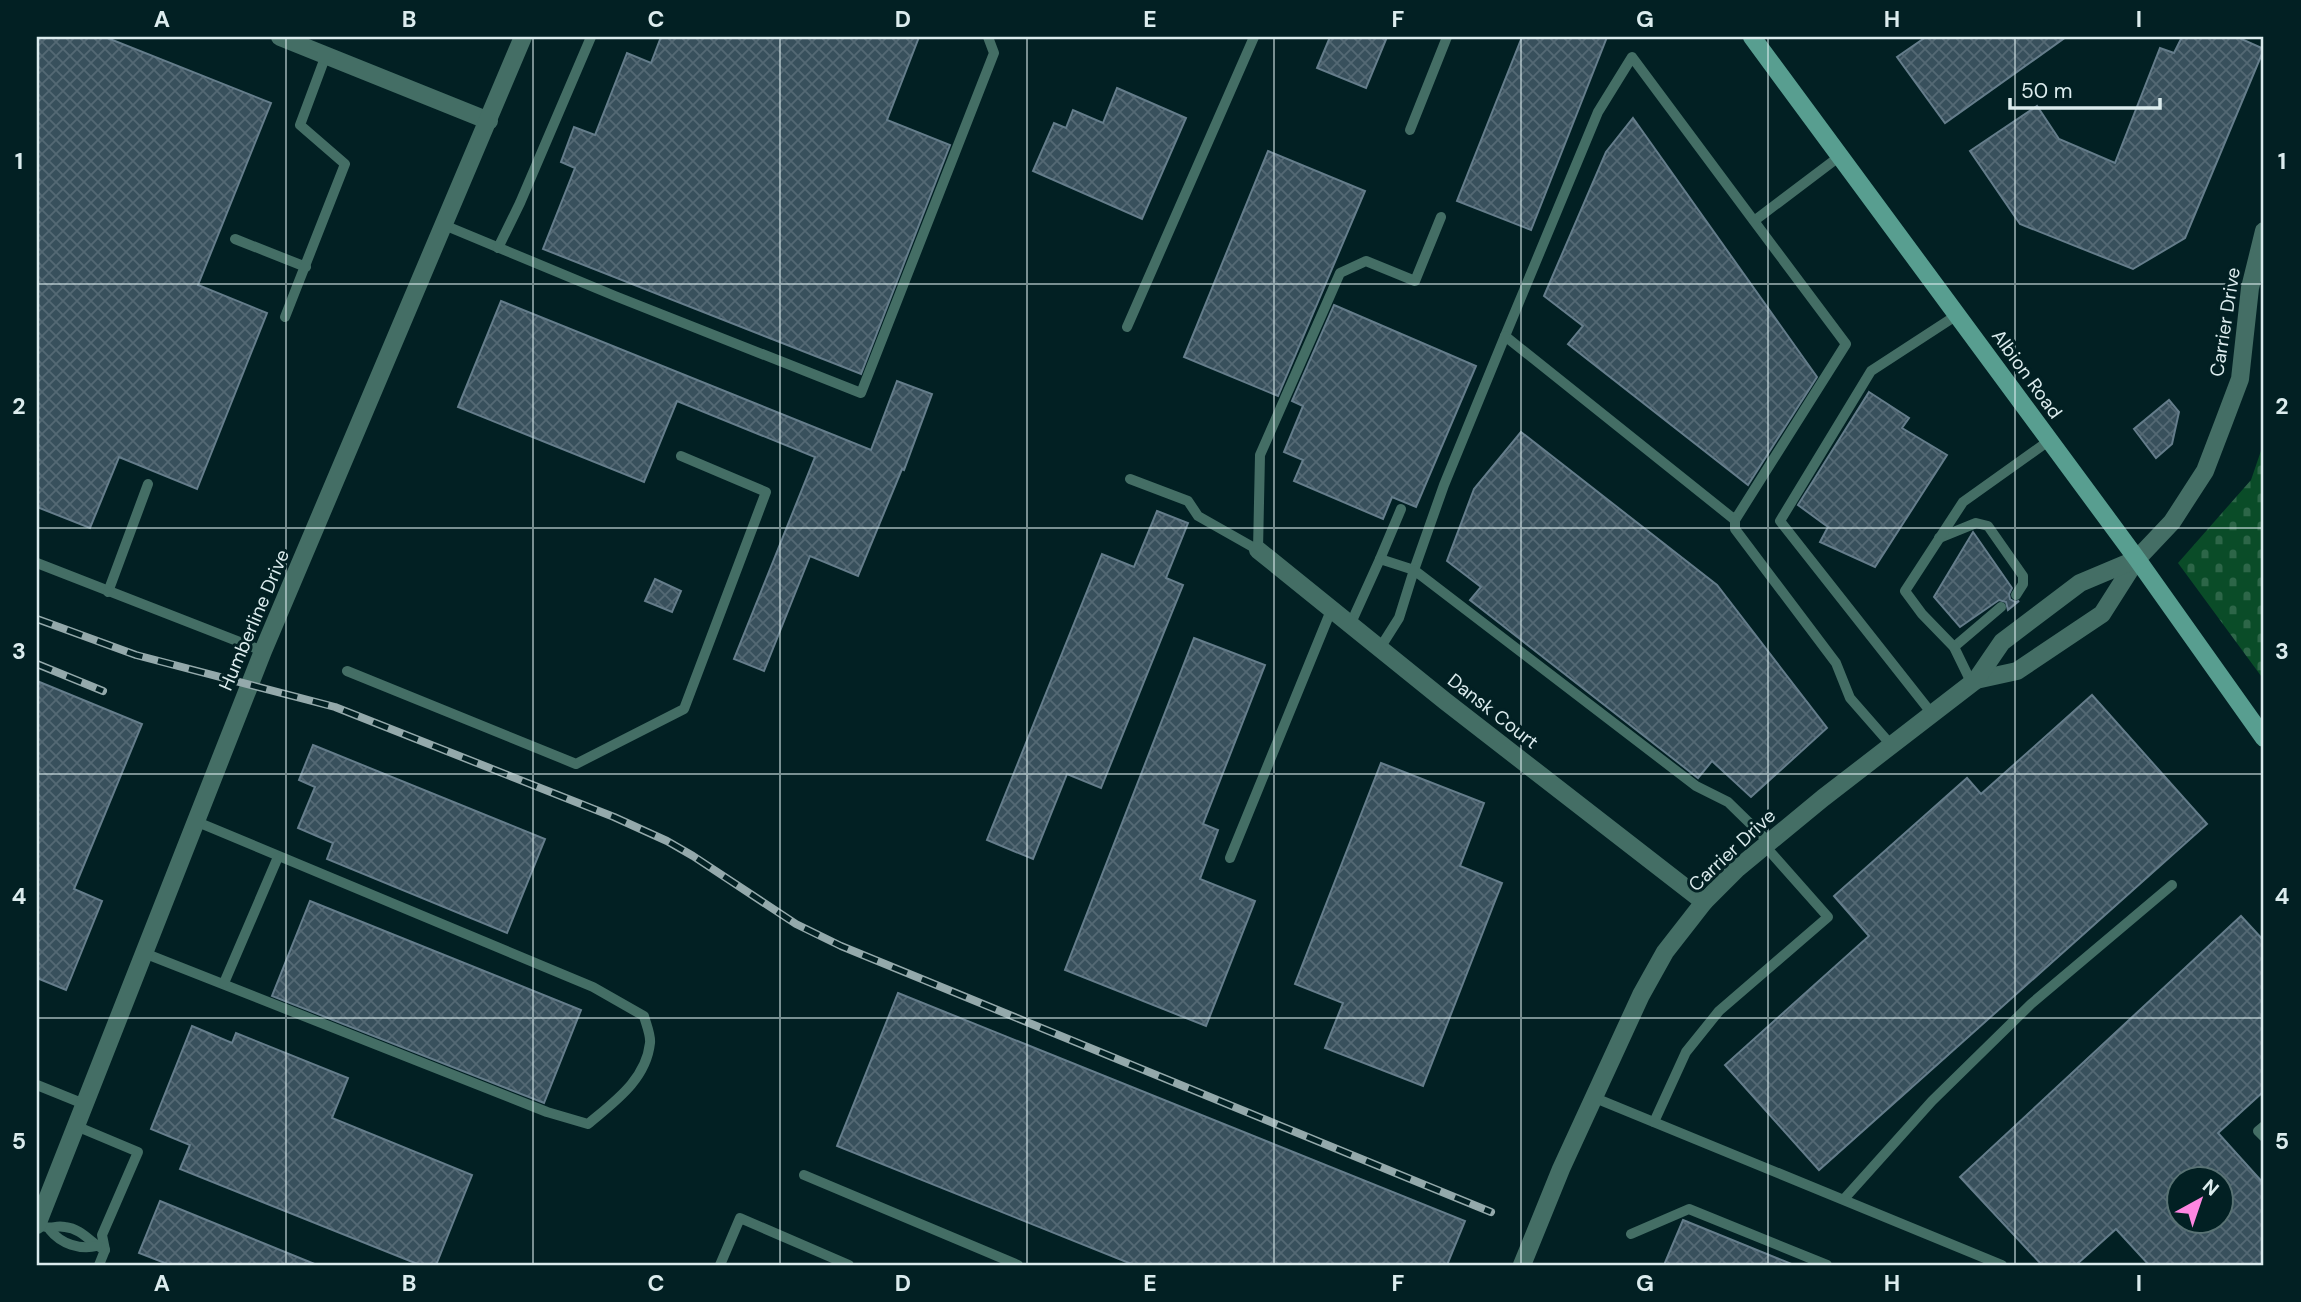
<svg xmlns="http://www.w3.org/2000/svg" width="2301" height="1302" viewBox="0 0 2301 1302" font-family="'DM Sans',sans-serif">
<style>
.cemetery{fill:url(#cemetery-stones)}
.building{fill:url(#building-cross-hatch);stroke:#657d8b;stroke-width:2;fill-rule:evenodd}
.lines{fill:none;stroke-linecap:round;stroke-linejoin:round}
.service{stroke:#446e65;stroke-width:10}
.minor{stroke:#446e65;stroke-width:18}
.tertiary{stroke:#446e65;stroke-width:18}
.secondary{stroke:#589e90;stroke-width:18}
.rail-casing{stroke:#94a9ab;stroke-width:8}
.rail{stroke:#022023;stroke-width:5;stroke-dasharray:16;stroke-linecap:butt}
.grid{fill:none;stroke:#dcecee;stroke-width:2;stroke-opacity:0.55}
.labels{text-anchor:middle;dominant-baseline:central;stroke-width:6;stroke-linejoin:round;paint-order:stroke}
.street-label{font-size:19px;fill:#dcecee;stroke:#022023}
.neatline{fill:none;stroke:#dcecee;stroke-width:2.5}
.grid-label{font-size:23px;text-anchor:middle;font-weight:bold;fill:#dcecee}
</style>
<defs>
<pattern id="cemetery-stones" width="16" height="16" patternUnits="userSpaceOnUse" patternTransform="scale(1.75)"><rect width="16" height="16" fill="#0a4c28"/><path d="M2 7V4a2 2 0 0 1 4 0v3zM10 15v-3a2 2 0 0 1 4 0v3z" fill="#2d6648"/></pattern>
<pattern id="building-cross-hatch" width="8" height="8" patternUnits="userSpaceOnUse" patternTransform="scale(1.75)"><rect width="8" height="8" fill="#38505c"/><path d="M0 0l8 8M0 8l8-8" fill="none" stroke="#546974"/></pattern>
</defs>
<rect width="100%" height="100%" fill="#022023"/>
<polygon class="cemetery" points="2264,442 2264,680 2178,563 2251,480"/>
<g class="building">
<polygon points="37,37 105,37 271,103 198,285 267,313 197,489 119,457 90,528 37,507"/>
<polygon points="661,37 919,37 887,120 950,145 861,374 543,249 575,168 561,162 574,127 595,135 627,53 651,63"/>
<polygon points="1330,37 1387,37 1366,88 1317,68"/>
<polygon points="1522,37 1607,37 1531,230 1457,201"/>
<polygon points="1926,37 2066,37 1945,123 1897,57"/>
<polygon points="2182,37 2237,37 2264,49 2185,238 2133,269 2020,224 1970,151 2037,106 2059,139 2115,163 2160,48 2174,53"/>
<polygon points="1117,88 1186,118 1142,219 1033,171 1054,123 1066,128 1073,110 1103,123"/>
<polygon points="1633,118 1817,377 1748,485 1568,344 1583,326 1544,296 1606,152"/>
<polygon points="1268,151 1365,191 1278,396 1184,357"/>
<polygon points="501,301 871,450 897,381 932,394 904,470 902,469 858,576 810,556 764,671 734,659 815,457 677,401 644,482 458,407"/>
<polygon points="1334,305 1476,366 1416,507 1392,497 1383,519 1294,481 1303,460 1284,452 1303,406 1292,401"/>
<polygon points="1869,392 1909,418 1902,428 1947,455 1875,567 1820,542 1828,527 1798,505"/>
<polygon points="2169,400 2179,412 2172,444 2156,458 2134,429"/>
<polygon points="1521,432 1717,585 1827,728 1751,797 1712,761 1698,778 1470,600 1481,587 1447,561 1474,489"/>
<polygon points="1157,511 1188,523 1166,578 1183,585 1101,788 1067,774 1033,859 987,840 1102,554 1134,567"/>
<polygon points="1973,532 2012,588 2009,594 2010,599 2015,602 2019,601 2008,610 2006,602 1999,600 1960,627 1934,597"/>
<polygon points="655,579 681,591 672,612 645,601"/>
<polygon points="1194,638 1265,665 1203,824 1218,830 1200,879 1255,901 1206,1026 1065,970"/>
<polygon points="37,681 142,724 74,889 102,901 66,990 37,978"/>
<polygon points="2092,695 2207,824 1819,1170 1725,1065 1869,936 1834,896 1967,778 1981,794"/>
<polygon points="313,745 545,839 507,933 327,859 333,843 298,828 315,787 299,780"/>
<polygon points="1381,763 1484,803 1460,866 1502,883 1423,1086 1325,1048 1343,1003 1295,984"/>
<polygon points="310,901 581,1010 544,1103 272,996"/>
<path d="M2241,916L2264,941V1091L2218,1133L2264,1184V1265H2149L2116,1229L2076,1265H2042L1960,1177ZM2179,1180H2221V1222H2179Z"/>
<polygon points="898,993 1465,1221 1447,1265 1134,1265 837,1146"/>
<polygon points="192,1026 232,1043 236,1033 348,1078 332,1118 472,1175 436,1265 420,1265 180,1169 190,1145 151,1129"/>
<polygon points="160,1201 317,1265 170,1265 139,1253"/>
<polygon points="1683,1220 1794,1265 1664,1265"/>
</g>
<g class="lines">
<g class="service">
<polyline points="1410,130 1447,37"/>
<polyline points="1754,221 1846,344 1735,520 1505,336 1598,112 1632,57 1754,221 1840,156"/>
<polyline points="444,225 615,296 861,393 994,53 988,37"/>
<polyline points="235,239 306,267"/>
<polyline points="498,248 520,203 591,37"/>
<polyline points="285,317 345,164 300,125 326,55"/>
<polyline points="1127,327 1254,37"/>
<polyline points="1130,479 1188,501 1198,516 1258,550 1260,455 1340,273 1366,261 1415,281 1441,217"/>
<polyline points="1735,520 1735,529 1836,663 1850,698 1892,746"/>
<polyline points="1939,538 1976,523 1988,526 2023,576 2023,584 2016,595"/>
<polyline points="1380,559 1401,509"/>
<polyline points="37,563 263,651"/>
<polyline points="108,592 148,484"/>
<polyline points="1351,623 1380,559 1414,570 1444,485 1505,336"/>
<polyline points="1954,647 2001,607"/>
<polyline points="1380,648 1399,618 1414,570 1696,786 1728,802 1769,842"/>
<polyline points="347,671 576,764 684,709 766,492 681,456"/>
<polyline points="1972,684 1954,647 1922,614 1905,591 1963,502 2050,440"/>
<polyline points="1933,715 1780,521 1871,371 1957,315"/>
<polyline points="1230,858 1332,608"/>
<path d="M144,953L547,1112L588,1124C614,1102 646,1080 650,1043C651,1035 646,1024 644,1016L593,987L195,821"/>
<polyline points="224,983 278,857"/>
<polyline points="37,1085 84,1104"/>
<polyline points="1593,1097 2002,1265"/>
<polyline points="1654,1122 1686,1052 1719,1011 1828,917 1765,846"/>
<polyline points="76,1126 138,1152 102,1235 105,1250"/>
<polyline points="2264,1126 2258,1131 2264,1137"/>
<polyline points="804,1175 1018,1265"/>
<polyline points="1844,1199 1932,1101 2031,1004 2172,885"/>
<path d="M37,1224C53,1231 52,1225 65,1227C83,1229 91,1244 105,1250L99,1265"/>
<path d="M50,1230C61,1244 80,1250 97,1246"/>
<polyline points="1631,1234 1689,1209 1827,1265"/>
<polyline points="720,1265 740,1218 849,1265"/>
</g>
<g class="minor">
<polyline points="280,37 489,121"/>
<polyline points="1258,550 1445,701 1704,902"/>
<polyline points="2137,559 2172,522 2205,471 2223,424 2240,379 2250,288 2264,231"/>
</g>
<g class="tertiary">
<polyline points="1976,680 2017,671 2102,614 2137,559"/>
<polyline points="37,1225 263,651 523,37"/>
<polyline points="1522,1265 1561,1169 1641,995 1665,952 1704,902 1738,868 1823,798 1976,680 2002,642 2080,583 2137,559"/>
</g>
<polyline class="secondary" points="1752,37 2137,559 2264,738"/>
<defs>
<g id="rail">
<polyline points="37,619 136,655 335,707 614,817 667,841 693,856 796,924 841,946 1491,1212"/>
<polyline points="37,664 103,691"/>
</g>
</defs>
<use href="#rail" class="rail-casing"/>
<use href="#rail" class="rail"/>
</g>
<path class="grid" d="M286,37V1265M533,37V1265M780,37V1265M1027,37V1265M1274,37V1265M1521,37V1265M1768,37V1265M2015,37V1265M37,284H2264M37,528H2264M37,774H2264M37,1018H2264"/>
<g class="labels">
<g class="street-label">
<text transform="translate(2225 322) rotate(-81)">Carrier Drive</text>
<text transform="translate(2027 374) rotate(54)">Albion Road</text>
<text transform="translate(254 620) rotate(-67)">Humberline Drive</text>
<text transform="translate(1493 711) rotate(38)">Dansk Court</text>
<text transform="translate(1732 850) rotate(-43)">Carrier Drive</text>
</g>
</g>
<rect width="2301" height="1302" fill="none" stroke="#022023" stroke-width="77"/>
<g transform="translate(2200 1200) rotate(40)"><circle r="33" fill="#022023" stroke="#597274" stroke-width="2"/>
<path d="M0-5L12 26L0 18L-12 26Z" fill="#fe86e1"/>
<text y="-10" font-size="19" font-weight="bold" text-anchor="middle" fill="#dcecee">N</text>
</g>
<path d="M2010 98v10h150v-10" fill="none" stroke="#dcecee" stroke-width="3.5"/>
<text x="2021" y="98" font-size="21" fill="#dcecee" stroke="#022023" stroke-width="5" paint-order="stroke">50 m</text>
<rect x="38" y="38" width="2224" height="1226" class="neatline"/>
<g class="grid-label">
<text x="162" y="27">A</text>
<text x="409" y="27">B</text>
<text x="656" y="27">C</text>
<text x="903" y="27">D</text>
<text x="1150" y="27">E</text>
<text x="1398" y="27">F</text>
<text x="1645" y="27">G</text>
<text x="1892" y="27">H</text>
<text x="2139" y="27">I</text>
<text x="19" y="169">1</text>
<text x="2282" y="169">1</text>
<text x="19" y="414">2</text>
<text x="2282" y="414">2</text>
<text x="19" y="659">3</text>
<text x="2282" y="659">3</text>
<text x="19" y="904">4</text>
<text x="2282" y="904">4</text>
<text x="19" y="1149">5</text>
<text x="2282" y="1149">5</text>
<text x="162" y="1291">A</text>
<text x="409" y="1291">B</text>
<text x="656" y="1291">C</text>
<text x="903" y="1291">D</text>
<text x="1150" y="1291">E</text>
<text x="1398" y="1291">F</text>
<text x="1645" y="1291">G</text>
<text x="1892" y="1291">H</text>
<text x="2139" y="1291">I</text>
</g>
</svg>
